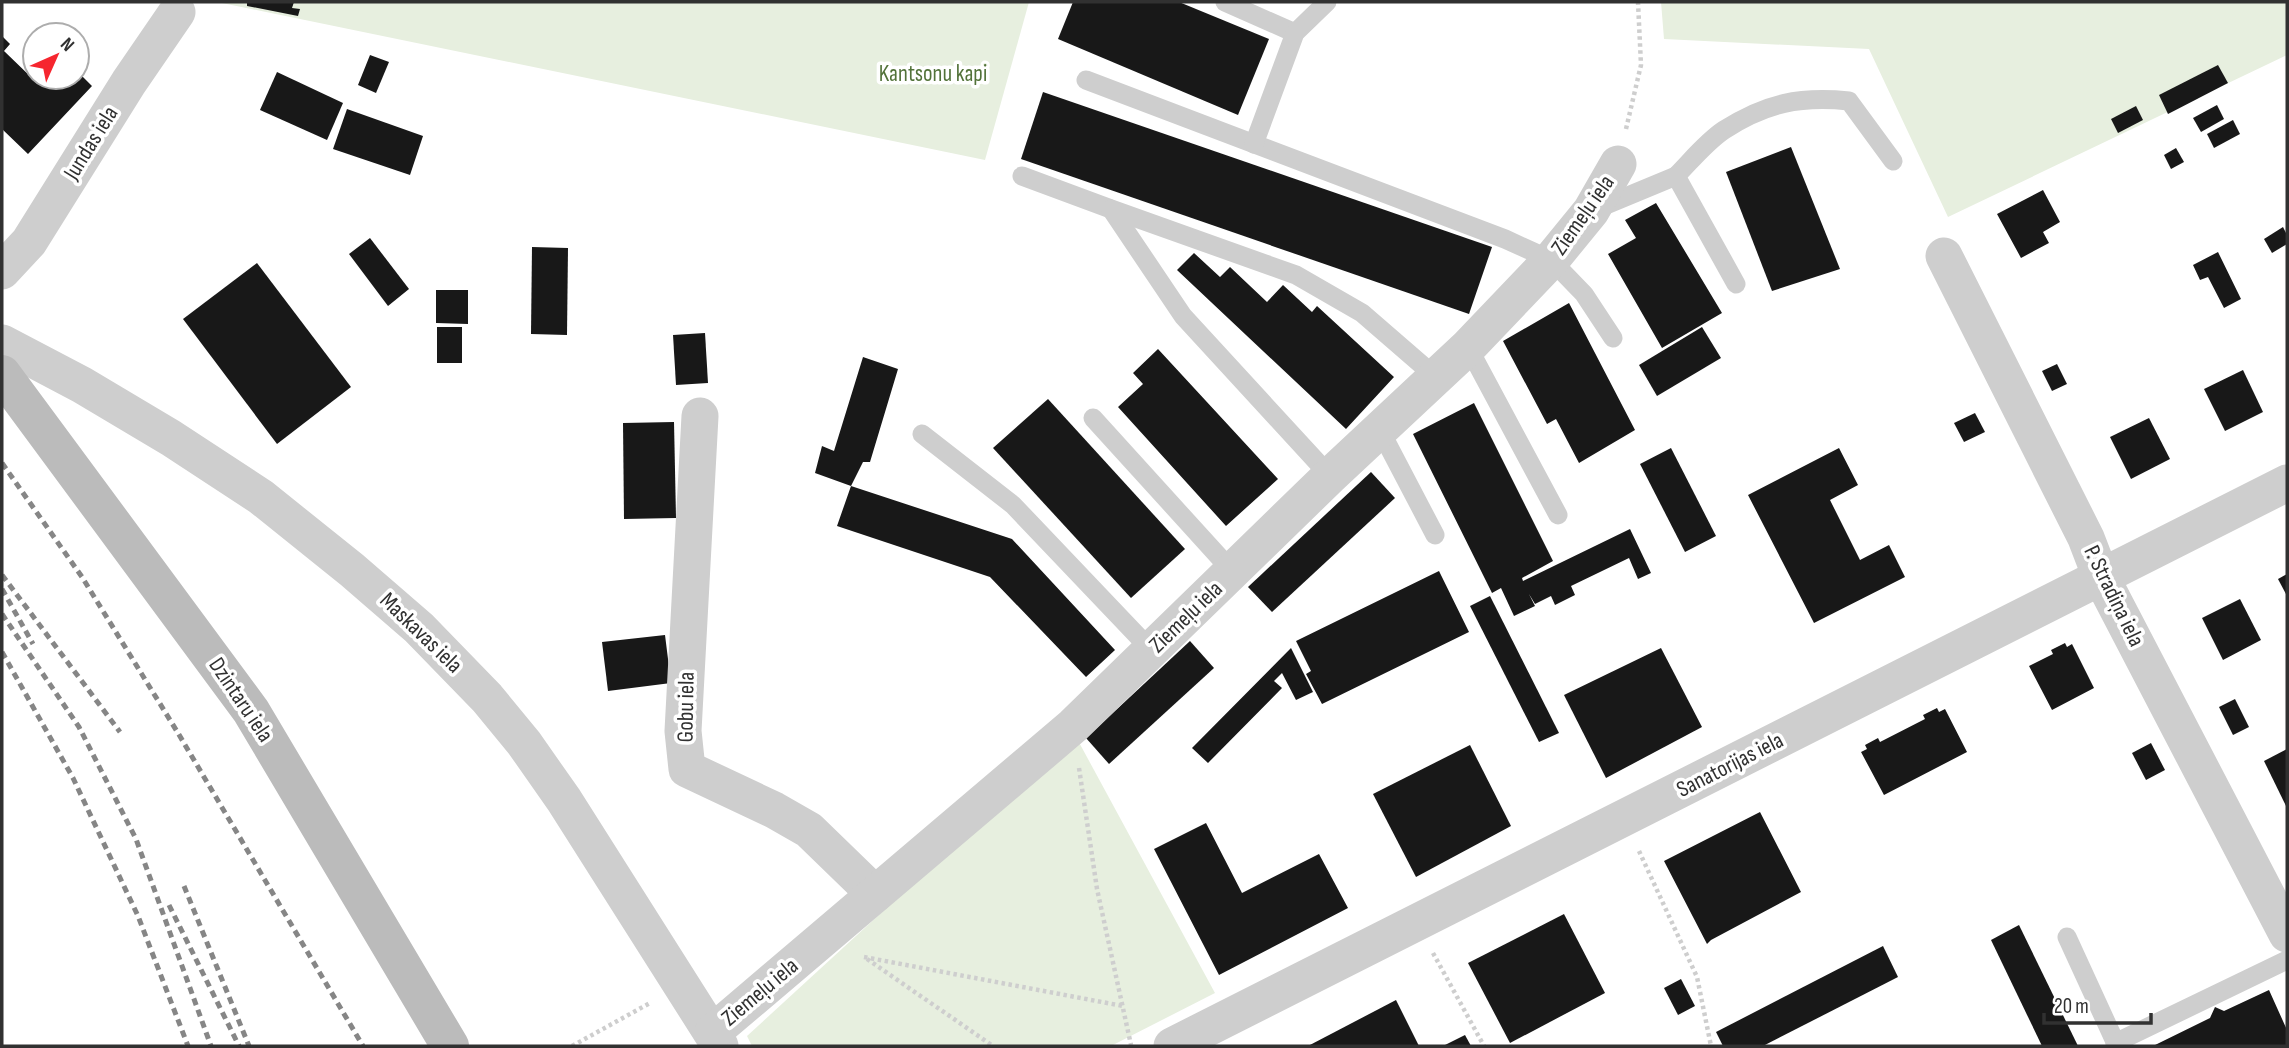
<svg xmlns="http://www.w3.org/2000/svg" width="2289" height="1048" viewBox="0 0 2289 1048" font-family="'Sofia Sans Condensed',sans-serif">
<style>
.green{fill:#e7efdf}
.building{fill:#181818}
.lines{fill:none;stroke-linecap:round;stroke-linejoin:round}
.path{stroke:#cecece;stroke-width:4.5;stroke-dasharray:3.5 3.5;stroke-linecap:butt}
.lane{stroke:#cecece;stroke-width:19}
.street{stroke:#cecece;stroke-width:37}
.secondary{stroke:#bbb;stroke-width:38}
.rail{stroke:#868686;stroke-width:5;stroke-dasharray:7 5;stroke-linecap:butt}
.labels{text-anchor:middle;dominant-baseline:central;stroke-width:7;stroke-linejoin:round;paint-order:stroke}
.park-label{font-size:23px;fill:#527239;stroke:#fff}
.street-label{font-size:23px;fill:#313131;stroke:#fff}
</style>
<rect width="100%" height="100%" fill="#fff"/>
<g class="green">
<polygon points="217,2 1029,2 985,160"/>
<polygon points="1661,2 2287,2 2287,55 1948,217 1869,49 1664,39"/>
<polygon points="1075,735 1215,993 1111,1046 752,1046 747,1036"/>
</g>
<g class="building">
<polygon points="247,2 294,2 292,8 300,9 298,16 247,6"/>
<polygon points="1073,2 1179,2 1269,39 1238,115 1058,39"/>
<polygon points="2,36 10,44 4,51 32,78 35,75 35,77 77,77 77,71 92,86 28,154 2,129"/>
<polygon points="370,55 389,62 376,93 358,85"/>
<polygon points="2218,65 2228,83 2168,114 2159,95"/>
<polygon points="277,72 343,103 327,140 260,110"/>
<polygon points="1043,92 1492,247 1469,314 1021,159"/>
<polygon points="2217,105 2224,119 2201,132 2193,118"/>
<polygon points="2136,106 2143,120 2118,133 2111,119"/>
<polygon points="347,109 423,136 410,175 333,149"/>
<polygon points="2233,120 2240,134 2214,148 2207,134"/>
<polygon points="1791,147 1840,269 1772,291 1726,172"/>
<polygon points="2176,148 2184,162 2171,169 2164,155"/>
<polygon points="2043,190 2060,222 2043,232 2049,243 2021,258 1997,214"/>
<polygon points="1656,203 1722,313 1662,348 1608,254 1636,238 1625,220"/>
<polygon points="2283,227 2287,235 2287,244 2272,253 2264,239"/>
<polygon points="370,238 409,289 388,306 349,254"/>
<polygon points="532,247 568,248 567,335 531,334"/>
<polygon points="2218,252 2241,299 2224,308 2208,277 2200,280 2193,265"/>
<polygon points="1194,253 1220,277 1230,267 1267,302 1283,285 1312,312 1317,306 1394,377 1346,429 1177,270"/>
<polygon points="257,263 351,387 277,444 183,319"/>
<polygon points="436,290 468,290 468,324 436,323"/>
<polygon points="1569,303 1635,430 1579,463 1556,419 1547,424 1503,341"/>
<rect x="437" y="327" width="25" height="36"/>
<polygon points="1702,327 1721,358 1657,396 1639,365"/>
<polygon points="705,333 708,383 676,385 673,335"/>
<polygon points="1158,349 1278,479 1226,526 1118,407 1143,384 1133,373"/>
<polygon points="863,357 898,369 870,462 863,462 851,486 815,473 822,446 834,451"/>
<polygon points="2057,364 2067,384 2052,391 2042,371"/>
<polygon points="2243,370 2263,412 2225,431 2204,389"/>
<polygon points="1048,399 1185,549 1131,598 993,448"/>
<polygon points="1474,403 1553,561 1522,578 1523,581 1630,529 1651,573 1638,579 1629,558 1571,586 1575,595 1555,605 1551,596 1535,604 1529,594 1535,606 1514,616 1501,588 1492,593 1413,434"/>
<polygon points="1975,413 1985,432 1964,442 1954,423"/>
<polygon points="2149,418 2170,459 2131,479 2110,437"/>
<polygon points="674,422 676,518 624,519 623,423"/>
<polygon points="1671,448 1716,536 1685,552 1640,464"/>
<polygon points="1839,448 1858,485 1830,500 1860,560 1889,545 1905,577 1814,623 1748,495"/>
<polygon points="1371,472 1395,498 1272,612 1248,587"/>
<polygon points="851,486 1012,539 1115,650 1086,677 990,577 837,526"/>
<polygon points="1439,571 1469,632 1322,704 1306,674 1311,671 1296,641"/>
<polygon points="2287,574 2287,596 2278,579"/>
<polygon points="1490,596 1559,733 1539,742 1470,606"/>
<polygon points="2240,599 2261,640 2223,660 2202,618"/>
<polygon points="665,635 671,683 608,691 602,642"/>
<polygon points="1190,641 1214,668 1109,764 1086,738"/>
<polygon points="2065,643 2067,647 2072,644 2094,688 2052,710 2029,666 2053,654 2051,650"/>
<polygon points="1291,648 1313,692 1296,700 1282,673 1274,681 1282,688 1208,763 1192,748"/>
<polygon points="1661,648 1702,727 1606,778 1564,695"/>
<polygon points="2235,699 2249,727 2233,735 2219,707"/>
<polygon points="1937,708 1939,712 1945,709 1967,752 1884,795 1861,752 1867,749 1865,745 1878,738 1880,742 1925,719 1923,715"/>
<polygon points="2151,743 2165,770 2146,780 2132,753"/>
<polygon points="1470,745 1511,826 1416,877 1373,794"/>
<polygon points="2287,749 2287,808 2264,761"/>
<polygon points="1760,812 1801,892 1711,940 1707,944 1664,861"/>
<polygon points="1206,823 1242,893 1319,854 1348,908 1219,975 1154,849"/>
<polygon points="1564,914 1605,993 1510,1043 1468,963"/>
<polygon points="2019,925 2078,1046 2042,1046 1991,940"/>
<polygon points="1883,946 1898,977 1763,1046 1723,1046 1716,1032"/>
<polygon points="1681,979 1695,1006 1678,1015 1664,988"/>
<polygon points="2269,990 2287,1030 2287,1046 2153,1046 2210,1018 2215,1007 2224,1011"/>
<polygon points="1396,1000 1419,1046 1308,1046"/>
<polygon points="1465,1035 1471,1046 1443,1046"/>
</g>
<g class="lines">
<g class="path">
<polyline points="1626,129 1641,65 1638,2"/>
<polyline points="1079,768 1097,889 1131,1045"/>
<polyline points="1639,851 1697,977 1711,1046"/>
<polyline points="1433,953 1484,1046"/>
<polyline points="864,957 1123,1006"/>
<polyline points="867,959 993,1046"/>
<polyline points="572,1046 650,1003"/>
</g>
<g class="lane">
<polyline points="1225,2 1295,33"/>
<polyline points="1086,80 1505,239 1551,260 1584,294 1613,338"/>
<polyline points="1254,144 1295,33 1327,2"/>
<polyline points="1022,176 1111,209 1296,275 1362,313 1437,378"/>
<path d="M1676,176C1691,161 1706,142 1724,130C1766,103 1800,96 1849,101L1893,161"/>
<polyline points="1111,209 1183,316 1330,476"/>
<polyline points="1594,210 1676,176 1736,284"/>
<polyline points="1468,347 1558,515"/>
<polyline points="1093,418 1232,571"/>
<polyline points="1380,430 1435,535"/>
<polyline points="922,434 1013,505 1152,651"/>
<polyline points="2067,937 2117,1046"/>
<polyline points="2115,1043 2287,960"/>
</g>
<g class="street">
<polyline points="1944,256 2086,538 2101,577 2287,934"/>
<polyline points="2,271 29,242 129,82 177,12"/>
<polyline points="2,343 82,385 171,438 261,497 352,570 419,628 487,698 524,743 564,800 720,1046"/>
<polyline points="700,416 683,731 687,769 774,810 809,830 875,894"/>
<polyline points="713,1032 1073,726 1330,476 1468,347 1551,260 1591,211 1618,164"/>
<polyline points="1172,1046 2287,483"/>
</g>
<polyline class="secondary" points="2,374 251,711 450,1046"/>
<g class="rail">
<polyline points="2,463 82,577 178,733 363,1046"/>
<polyline points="2,575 120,732"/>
<polyline points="2,589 33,644"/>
<polyline points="2,614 79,727 136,839 211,1046"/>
<polyline points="2,652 73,778 138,916 188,1046"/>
<polyline points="184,886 249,1046"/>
<polyline points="169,905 239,1046"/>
</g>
</g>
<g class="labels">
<g class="park-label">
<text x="933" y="74">Kantsonu kapi</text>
</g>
<g class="street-label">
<text transform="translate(91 143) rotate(-58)">Jundas iela</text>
<text transform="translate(1583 215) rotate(-55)">Ziemeļu iela</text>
<text transform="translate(2114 596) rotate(64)">P. Stradiņa iela</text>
<text transform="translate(1186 617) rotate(-44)">Ziemeļu iela</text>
<text transform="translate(421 633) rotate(44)">Maskavas iela</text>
<text transform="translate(241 700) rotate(56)">Dzintaru iela</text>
<text transform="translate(686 707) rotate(-89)">Gobu iela</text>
<text transform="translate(1730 765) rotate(-27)">Sanatorijas iela</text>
<text transform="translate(760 992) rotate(-40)">Ziemeļu iela</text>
</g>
</g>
<rect width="2289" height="1048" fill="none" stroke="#313131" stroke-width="7"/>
<g transform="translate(56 56) rotate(45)"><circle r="33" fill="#ffffff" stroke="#adadad" stroke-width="2"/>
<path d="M0-5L12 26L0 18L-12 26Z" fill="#f6262f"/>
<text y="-10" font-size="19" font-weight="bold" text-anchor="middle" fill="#313131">N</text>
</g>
<path d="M2044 1013v10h107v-10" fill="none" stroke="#313131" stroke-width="3.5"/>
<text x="2054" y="1013" font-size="21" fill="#313131" stroke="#ffffff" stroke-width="5" paint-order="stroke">20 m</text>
</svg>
